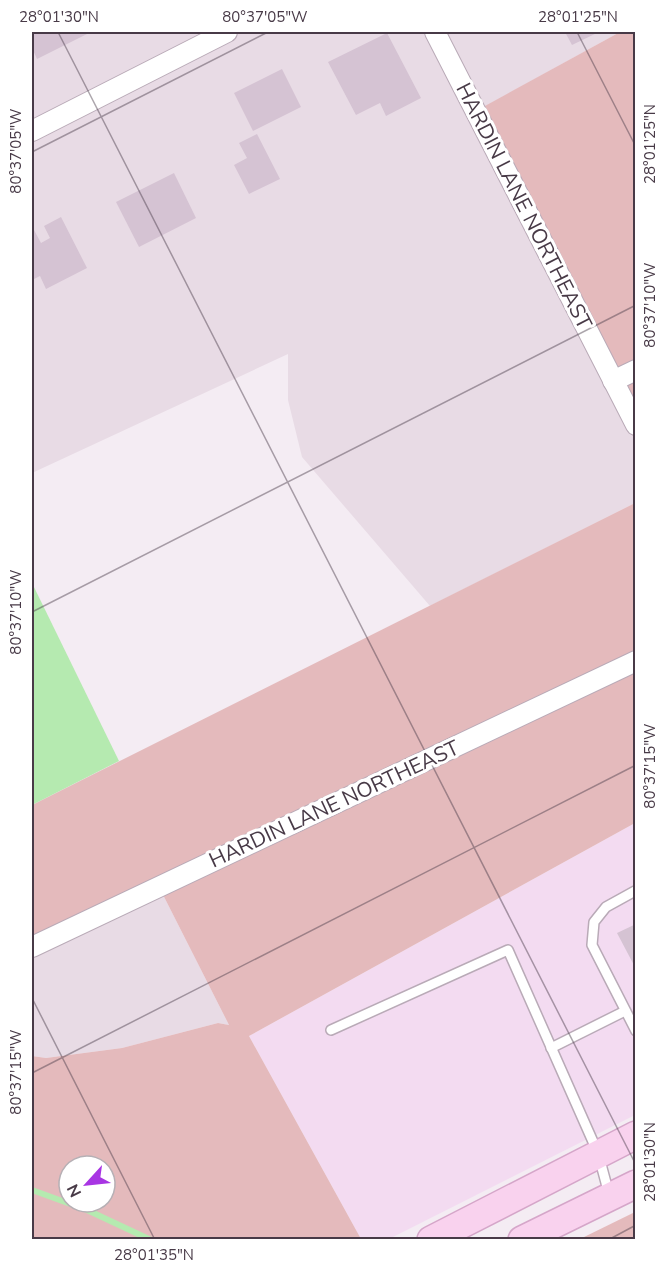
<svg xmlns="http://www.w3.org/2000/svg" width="667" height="1271" viewBox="0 0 667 1271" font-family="'Nunito Sans',sans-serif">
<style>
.residential{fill:#e8dbe5}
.commercial{fill:#f3dbf1}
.green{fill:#e4babc;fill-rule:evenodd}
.water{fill:#b5eab0}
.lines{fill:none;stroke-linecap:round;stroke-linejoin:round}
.stream{stroke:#b5eab0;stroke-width:6}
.building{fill:#d5c3d3}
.service-casing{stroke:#b9aab7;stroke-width:12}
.minor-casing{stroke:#b9aab7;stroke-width:22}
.secondary-casing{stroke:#d5a6c9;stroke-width:30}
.service{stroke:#fff;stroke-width:9}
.minor{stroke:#fff;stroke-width:20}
.secondary{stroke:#f9d2ee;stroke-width:27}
.ticks{fill:none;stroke:#483a47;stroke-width:1.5;stroke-opacity:0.45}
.labels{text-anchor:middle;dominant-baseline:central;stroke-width:6;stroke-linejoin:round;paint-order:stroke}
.street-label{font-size:21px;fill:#483a47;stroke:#fff}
.neatline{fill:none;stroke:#483a47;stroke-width:2}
.ticks-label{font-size:15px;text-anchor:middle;fill:#483a47}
</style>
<rect width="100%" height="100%" fill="#f4ecf3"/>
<g class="residential">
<polygon points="32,32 620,32 475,112 635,440 635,503 430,606 302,457 288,400 288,354 32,473"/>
<polygon points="155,879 229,1025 218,1023 122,1048 46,1058 32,1056 32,941"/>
</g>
<polygon class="commercial" points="635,823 635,1115 389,1239 361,1239 249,1036"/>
<g class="green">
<polygon points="620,32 635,32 635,440 474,112"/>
<path d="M635,503V823L249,1036L361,1239H32V1056L46,1058L122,1048L218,1023L229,1025L155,879L32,941V805ZM69,1166H105V1202H69Z"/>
<polygon points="635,1212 635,1239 580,1239"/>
</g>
<polygon class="water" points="32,583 119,761 32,805"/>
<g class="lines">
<polyline class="stream" points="32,1190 87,1210 151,1240"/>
</g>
<g class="building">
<polygon points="32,32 91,32 37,59 32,48"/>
<polygon points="565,32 599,32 572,45"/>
<polygon points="387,33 421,98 386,116 380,103 356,115 328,62"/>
<polygon points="282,69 301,107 253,131 234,93"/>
<polygon points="257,134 280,179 249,194 234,165 247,158 239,143"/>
<polygon points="174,173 196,218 139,247 116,202"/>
<polygon points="61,217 87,268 46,289 40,276 32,280 32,231 34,230 41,243 50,238 44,226"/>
<polygon points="636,924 636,969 617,933"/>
</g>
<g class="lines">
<defs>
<g id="service">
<polyline points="635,891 606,907 594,922 592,945 636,1031"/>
<polyline points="331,1030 508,950 598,1153 609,1194"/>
<polyline points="551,1048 625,1011"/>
</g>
<g id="minor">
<polyline points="435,32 636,425"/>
<polyline points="32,131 227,32"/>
<polyline points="613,381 636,370"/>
<polyline points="32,947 636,661"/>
</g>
<g id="secondary">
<polyline points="431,1240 636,1135"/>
<polyline points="522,1240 636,1184"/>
</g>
</defs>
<use href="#service" class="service-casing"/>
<use href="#minor" class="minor-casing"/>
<use href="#secondary" class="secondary-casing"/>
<use href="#service" class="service"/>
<use href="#minor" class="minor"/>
<use href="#secondary" class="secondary"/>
</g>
<path class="ticks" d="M58,32L636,1165M577,32L636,147M32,152L268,32M32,612L636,305M32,998L155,1240M32,1073L636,765M608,1240L636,1225"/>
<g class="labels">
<g class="street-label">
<text transform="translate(524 206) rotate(63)">HARDIN LANE NORTHEAST</text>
<text transform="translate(334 804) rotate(-25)">HARDIN LANE NORTHEAST</text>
</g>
</g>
<rect width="667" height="1271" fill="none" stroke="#ffffff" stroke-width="66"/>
<g transform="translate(87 1184) rotate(243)"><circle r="28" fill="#ffffff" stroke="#b6b0b5" stroke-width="1.5"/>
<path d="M0-4.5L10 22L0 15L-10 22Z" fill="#a835e3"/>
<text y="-9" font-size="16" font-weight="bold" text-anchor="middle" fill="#483a47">N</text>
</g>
<rect x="33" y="33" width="601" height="1205" class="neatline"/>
<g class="ticks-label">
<text x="59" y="22">28°01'30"N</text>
<text x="265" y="22">80°37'05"W</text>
<text x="578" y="22">28°01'25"N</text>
<text transform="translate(650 144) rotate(-90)" y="5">28°01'25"N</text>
<text transform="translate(16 151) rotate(-90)" y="5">80°37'05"W</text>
<text transform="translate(650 305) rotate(-90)" y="5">80°37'10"W</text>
<text transform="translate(16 612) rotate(-90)" y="5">80°37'10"W</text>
<text transform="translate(650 766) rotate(-90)" y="5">80°37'15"W</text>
<text transform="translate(16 1072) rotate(-90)" y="5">80°37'15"W</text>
<text transform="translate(650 1162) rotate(-90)" y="5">28°01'30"N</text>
<text x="154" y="1260">28°01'35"N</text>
</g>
</svg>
